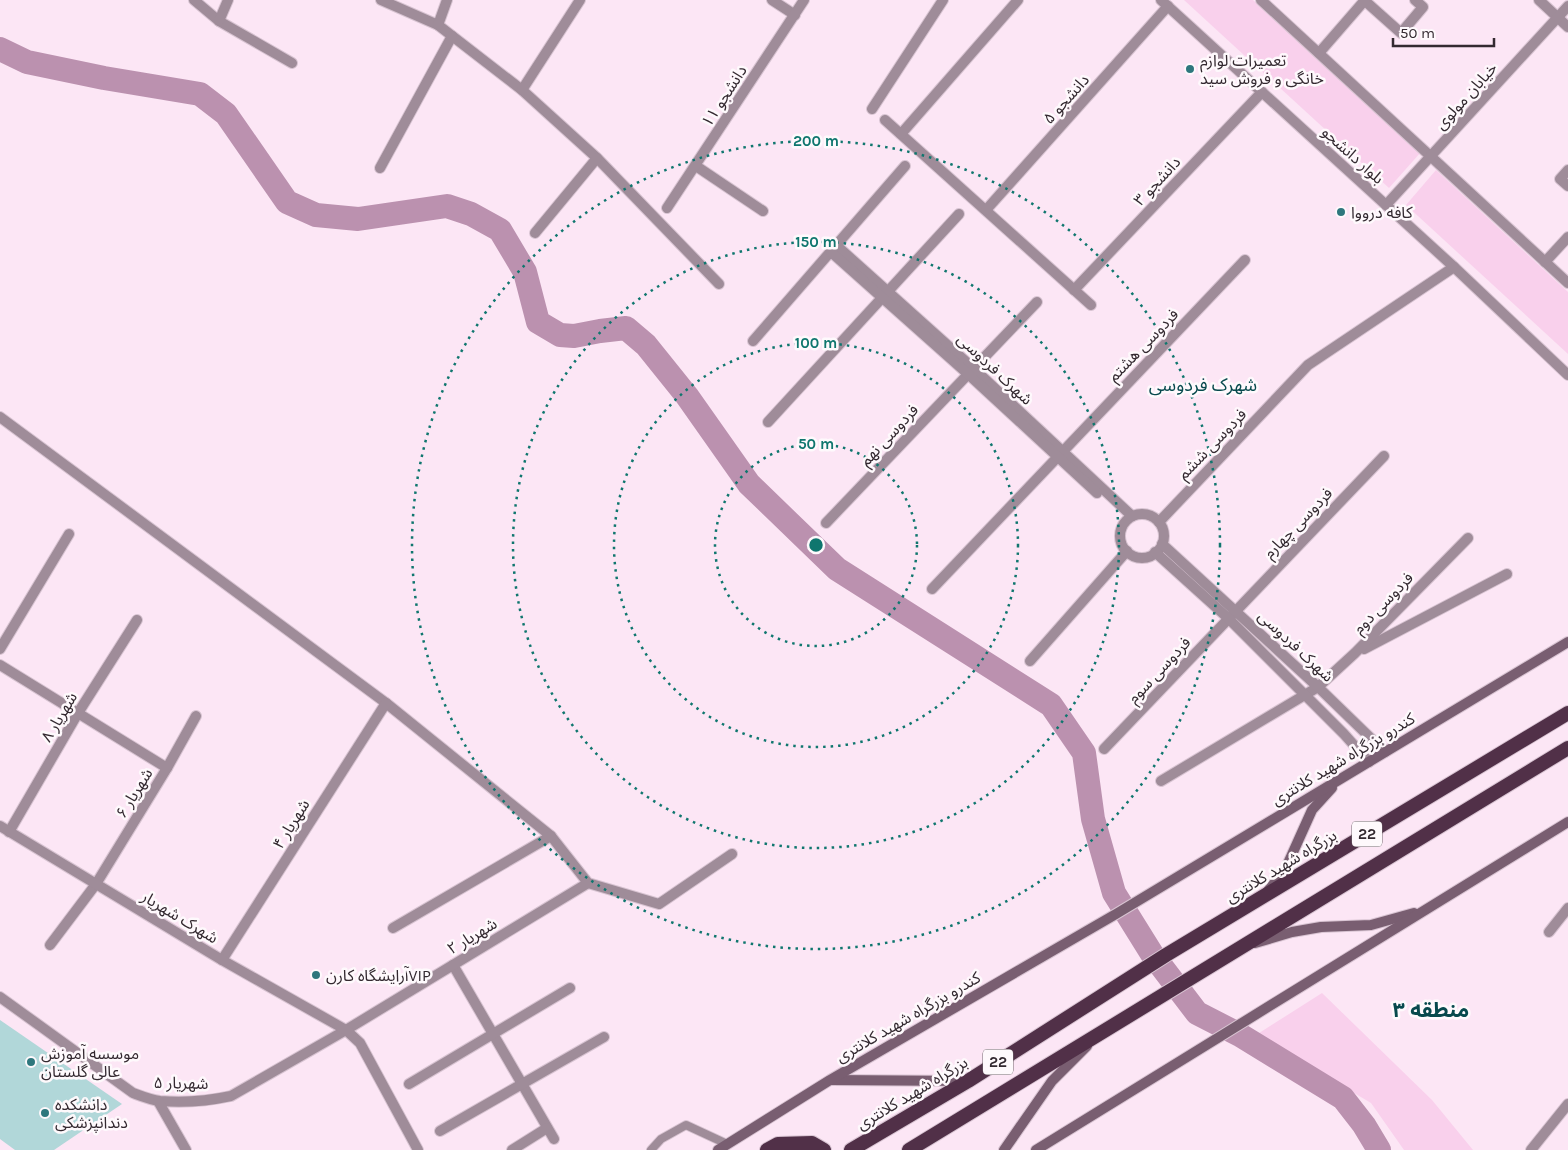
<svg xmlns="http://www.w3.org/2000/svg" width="1568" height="1150" viewBox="0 0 1568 1150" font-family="Karla,'Noto Sans Arabic',sans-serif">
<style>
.green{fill:#f9d0ec}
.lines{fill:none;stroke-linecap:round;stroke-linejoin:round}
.river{stroke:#bb91af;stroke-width:24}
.building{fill:#b1d7d9}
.service-casing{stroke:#d8c4d2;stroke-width:10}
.minor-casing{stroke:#d8c4d2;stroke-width:12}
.tertiary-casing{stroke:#d8c4d2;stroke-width:12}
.secondary-casing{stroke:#d8c4d2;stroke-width:12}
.trunk-casing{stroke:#d8c4d2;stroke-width:16}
.service{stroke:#9f8c99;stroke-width:8}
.minor{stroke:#9f8c99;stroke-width:10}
.tertiary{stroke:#9f8c99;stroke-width:10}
.secondary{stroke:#795e71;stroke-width:10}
.trunk{stroke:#513048;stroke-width:14}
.ring{fill:none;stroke:#0f766e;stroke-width:2.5;stroke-dasharray:2.5 5}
.poi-dot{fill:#2e777d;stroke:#fef9fc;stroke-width:2}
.labels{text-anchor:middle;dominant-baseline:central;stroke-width:5;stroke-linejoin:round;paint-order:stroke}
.shield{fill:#fef9fc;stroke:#70676d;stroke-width:1}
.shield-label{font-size:15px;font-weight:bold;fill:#332930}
.poi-label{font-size:16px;fill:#332930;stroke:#fef9fc;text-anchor:start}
.street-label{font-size:16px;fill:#332930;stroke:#fef9fc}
.neighbourhood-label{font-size:18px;fill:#07494d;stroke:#fef9fc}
.district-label{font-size:21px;font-weight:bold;fill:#07494d;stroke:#fef9fc}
.centre{fill:#0f766e;stroke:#fef9fc;stroke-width:2.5}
.ring-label{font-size:15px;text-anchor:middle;font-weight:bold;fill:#0f766e;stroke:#fef9fc;stroke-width:5;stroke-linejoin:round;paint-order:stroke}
</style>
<rect width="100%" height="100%" fill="#fce6f5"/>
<g class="green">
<polygon points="1184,0 1253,0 1421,152 1389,188"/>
<polygon points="1436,170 1568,292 1568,354 1406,205"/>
<polygon points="1322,993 1432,1100 1473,1150 1404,1150 1371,1103 1256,1035"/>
</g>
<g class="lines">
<polyline class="river" points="0,49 27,62 104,78 200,94 226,114 287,202 316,215 358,219 447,206 471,214 500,230 525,272 538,322 560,335 574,336 600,331 626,328 646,345 687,396 749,484 837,569 1051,705 1084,753 1093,819 1114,893 1152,954 1197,1013 1240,1035 1343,1098 1364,1125 1379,1150"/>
</g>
<polygon class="building" points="0,1020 122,1104 54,1150 15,1150 0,1139"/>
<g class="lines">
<defs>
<polyline id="service" points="651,1150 661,1139 686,1125 727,1144"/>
<g id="minor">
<polyline points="194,0 219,21 292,63"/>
<polyline points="381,0 438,25 522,90 597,158 719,284"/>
<polyline points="772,0 795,15"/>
<polyline points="1261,0 1568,283"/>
<polyline points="1364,0 1401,33 1423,7 1415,0"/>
<polyline points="1539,0 1568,27"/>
<polyline points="219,21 228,0"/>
<polyline points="438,25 447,0"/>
<polyline points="1319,53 1365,0"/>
<polyline points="522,90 580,0"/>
<polyline points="872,109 943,0"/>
<polyline points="885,120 1091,305"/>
<polyline points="901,134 1018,0"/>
<polyline points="696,166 763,211"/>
<polyline points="380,168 452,36"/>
<polyline points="1568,170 1560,179 1568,186"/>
<polyline points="1386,205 1568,6"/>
<polyline points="667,208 804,0"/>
<polyline points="986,210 1168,6"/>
<polyline points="535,233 597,158"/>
<polyline points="1545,262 1568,237"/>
<polyline points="1074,290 1262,92"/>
<polyline points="753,341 905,166"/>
<polyline points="0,417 386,703 551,836 588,883 659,904 732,854"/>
<polyline points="768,422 959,214"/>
<polyline points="1159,522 1308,365 1454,267"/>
<polyline points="826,523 1037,302"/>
<polyline points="932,589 1245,260"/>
<polyline points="0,649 69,534"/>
<polyline points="1364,649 1507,574"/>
<polyline points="1030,661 1127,551"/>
<polyline points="0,665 167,768"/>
<polyline points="1104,749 1384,456"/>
<polyline points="1161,781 1318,687 1355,653 1468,538"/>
<polyline points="9,832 78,713 137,620"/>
<polyline points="393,928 551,836"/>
<polyline points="1549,932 1568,908"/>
<polyline points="50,945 96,884 167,768 196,716"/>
<polyline points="222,960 386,703"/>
<polyline points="453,965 554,1139"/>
<path d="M0,997L133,1093C141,1096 151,1100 160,1101C184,1103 208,1101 231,1096L346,1030L588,883"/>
<polyline points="409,1084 570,988"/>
<polyline points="158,1101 186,1150"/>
<polyline points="440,1131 604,1037"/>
<polyline points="512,1150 547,1128"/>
<polyline points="1531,1150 1568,1104"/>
</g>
<g id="tertiary">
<polyline points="1161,0 1454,267 1568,375"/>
<polyline points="837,246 973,368 1132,516"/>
<polyline points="831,252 968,374 1097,493"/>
<circle cx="1142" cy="536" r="22"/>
<polyline points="1162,544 1318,687 1385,752"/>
<polyline points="1155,552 1228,618 1344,734 1369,762"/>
<polyline points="0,826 222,960 346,1030 360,1043 418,1150"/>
</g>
<g id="secondary">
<polyline points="1268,891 1285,870 1312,810 1332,788"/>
<polyline points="1255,943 1292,932 1321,927 1371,925 1414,913"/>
<polyline points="832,1080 967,1081"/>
<polyline points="718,1150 830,1080 1116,914 1568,642"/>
<polyline points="1004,1150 1052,1081 1087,1046"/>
<polyline points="1036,1150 1568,822"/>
</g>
<g id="trunk">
<polyline points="767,1150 778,1144 812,1143 824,1150"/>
<polyline points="851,1150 968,1081 1166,955 1568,713"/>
<polyline points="909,1150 1568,748"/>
</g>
</defs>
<use href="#service" class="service-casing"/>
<use href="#minor" class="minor-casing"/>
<use href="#tertiary" class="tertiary-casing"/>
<use href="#secondary" class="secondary-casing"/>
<use href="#trunk" class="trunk-casing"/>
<use href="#service" class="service"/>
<use href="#minor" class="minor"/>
<use href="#tertiary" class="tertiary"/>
<use href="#secondary" class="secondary"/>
<use href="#trunk" class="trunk"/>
</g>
<g class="ring">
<circle cx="816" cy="545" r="101"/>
<circle cx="816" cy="545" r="202"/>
<circle cx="816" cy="545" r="303"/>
<circle cx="816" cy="545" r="404"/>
</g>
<g class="poi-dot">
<circle cx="1190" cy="69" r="5"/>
<circle cx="1341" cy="212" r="5"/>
<circle cx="316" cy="975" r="5"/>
<circle cx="31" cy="1062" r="5"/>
<circle cx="45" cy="1113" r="5"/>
</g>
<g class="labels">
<g class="shield">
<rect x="1352" y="821.5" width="30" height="25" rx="4"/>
<rect x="983" y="1049.5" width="30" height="25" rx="4"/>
</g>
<g class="shield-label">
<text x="1367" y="834">22</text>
<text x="998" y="1062">22</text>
</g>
<g class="poi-label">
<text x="1200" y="60">تعمیرات لوازم<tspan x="1200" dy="18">خانگی و فروش سید</tspan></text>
<text x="1351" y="212">کافه درووا</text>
<text x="326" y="975">آرایشگاه کارنVIP</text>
<text x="41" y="1053">موسسه آموزش<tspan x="41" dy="18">عالی گلستان</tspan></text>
<text x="55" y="1104">دانشکده<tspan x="55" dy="18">دندانپزشکی</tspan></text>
</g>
<g class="street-label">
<text transform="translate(724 96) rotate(-57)">دانشجو ۱۱</text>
<text transform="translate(1466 96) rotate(-48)">خیابان مولوی</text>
<text transform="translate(1066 99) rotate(-48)">دانشجو ۵</text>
<text transform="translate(1353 155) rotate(42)">بلوار دانشجو</text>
<text transform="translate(1157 181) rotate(-47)">دانشجو ۳</text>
<text transform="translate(1143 345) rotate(-46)">فردوسی هشتم</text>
<text transform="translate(995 369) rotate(43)">شهرک فردوسی</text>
<text transform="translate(889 435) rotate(-47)">فردوسی نهم</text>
<text transform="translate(1212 444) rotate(-46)">فردوسی ششم</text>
<text transform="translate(1298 523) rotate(-46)">فردوسی چهارم</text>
<text transform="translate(1383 603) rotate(-46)">فردوسی دوم</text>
<text transform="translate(1296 646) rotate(43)">شهرک فردوسی</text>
<text transform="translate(1159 670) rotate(-47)">فردوسی سوم</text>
<text transform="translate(59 717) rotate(-59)">شهریار ۸</text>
<text transform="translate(1343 759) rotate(-31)">کندرو بزرگراه شهید کلانتری</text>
<text transform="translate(134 793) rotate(-58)">شهریار ۶</text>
<text transform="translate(291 824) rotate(-58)">شهریار ۴</text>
<text transform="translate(1281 866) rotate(-31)">بزرگراه شهید کلانتری</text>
<text transform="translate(180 917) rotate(31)">شهرک شهریار</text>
<text transform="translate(472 936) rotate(-31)">۲ شهریار</text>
<text transform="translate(908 1017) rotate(-30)">کندرو بزرگراه شهید کلانتری</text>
<text transform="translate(181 1083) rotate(1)">۵ شهریار</text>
<text transform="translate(912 1093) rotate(-31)">بزرگراه شهید کلانتری</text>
</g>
<g class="neighbourhood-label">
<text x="1203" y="385">شهرک فردوسی</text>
</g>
<g class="district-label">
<text x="1431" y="1010">منطقه ۳</text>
</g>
</g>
<circle cx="816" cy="545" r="8" class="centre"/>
<g class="ring-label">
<text x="816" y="146">200 m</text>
<text x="816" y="247">150 m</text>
<text x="816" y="348">100 m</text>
<text x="816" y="449">50 m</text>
</g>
<path d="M1393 38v8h101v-8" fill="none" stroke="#332930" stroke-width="2.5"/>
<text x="1400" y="38" font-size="15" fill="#332930" stroke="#fef9fc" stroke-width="4" paint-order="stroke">50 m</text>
</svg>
